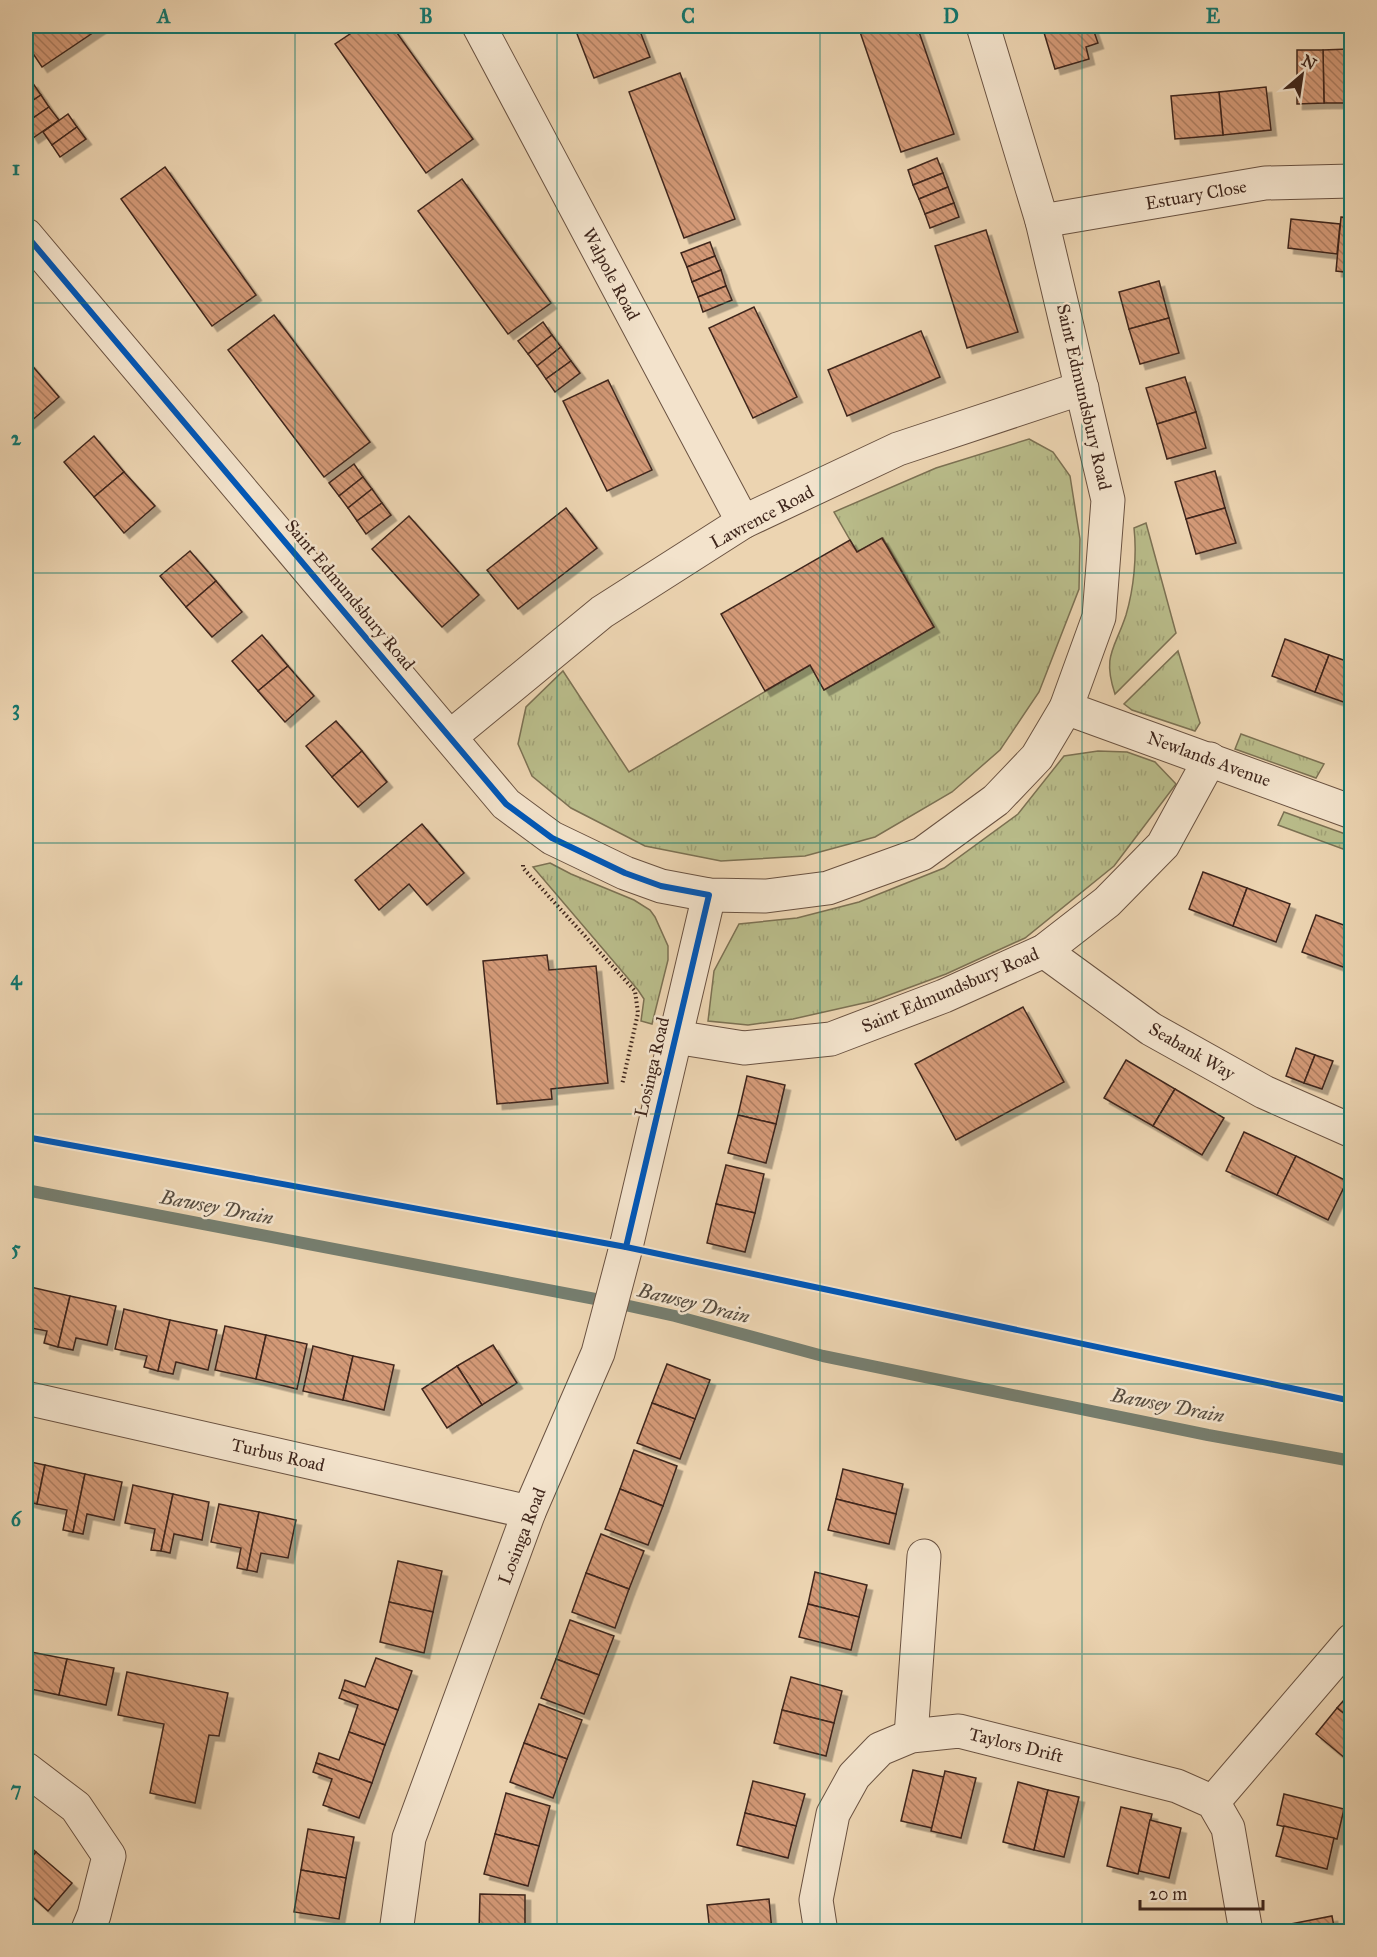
<svg xmlns="http://www.w3.org/2000/svg" width="1377" height="1957" viewBox="0 0 1377 1957" font-family="'IM FELL Great Primer',serif">
<style>
.grass{fill:url(#grass-tufts);stroke:#7c7153;stroke-width:1.5}
.lines{fill:none;stroke-linecap:round;stroke-linejoin:round}
.stream{stroke:#767e6f;stroke-width:12}
.building{fill:url(#building-back-hatch);stroke:#3f261c;stroke-width:1.5;filter:url(#shadow)}
.minor-casing{stroke:#6a5241;stroke-width:35}
.path{stroke:#3f261c;stroke-width:4;stroke-dasharray:1.5 3;stroke-linecap:butt}
.minor{stroke:#f3e3cc;stroke-width:33}
.cycleway-casing{stroke:#f3e3cc;stroke-width:10}
.cycleway{stroke:#0057b8;stroke-width:6}
.grid{fill:none;stroke:#0f766e;stroke-width:1.5;stroke-opacity:0.55}
.labels{text-anchor:middle;dominant-baseline:central;stroke-width:5;stroke-linejoin:round;paint-order:stroke}
.street-label{font-size:18px;fill:#3f261c;stroke:#f3e3cc}
.water-label{font-size:20px;font-style:italic;fill:#564b3e;stroke:#f3e3cc}
.neatline{fill:none;stroke:#0f766e;stroke-width:2}
.grid-label{font-size:20px;text-anchor:middle;font-weight:bold;fill:#0f766e}
</style>
<defs>
<pattern id="grass-tufts" width="24" height="20" patternUnits="userSpaceOnUse" patternTransform="scale(1.5)"><rect width="24" height="20" fill="#b9bc8a"/><path d="M3 7l-1-3M5 7V3M7 7l1-3M15 17l-1-3M17 17v-4M19 17l1-3" fill="none" stroke="#a0a176"/></pattern>
<pattern id="building-back-hatch" width="6" height="6" patternUnits="userSpaceOnUse" patternTransform="scale(1.5)"><rect width="6" height="6" fill="#d39977"/><path d="M-1 5l2 2M0 0l6 6M5-1l2 2" fill="none" stroke="#ad7d61"/></pattern>
<filter id="shadow"><feDropShadow dx="5.5" dy="5.5" stdDeviation="0" flood-color="#0004"/></filter>
</defs>
<rect width="100%" height="100%" fill="#ecd4b1"/>
<filter id="stains"><feTurbulence type="fractalNoise" baseFrequency=".00333" numOctaves="4"/><feColorMatrix values="0 0 0 0 .2 0 0 0 0 .09 0 0 0 0 .02 0 0 0 .5 -.17"/></filter>
<radialGradient id="worn" r=".72"><stop offset=".6" stop-color="#630" stop-opacity="0"/><stop offset="1" stop-color="#630" stop-opacity=".3"/></radialGradient>
<g class="grass">
<polygon points="1029,439 1053,452 1070,476 1080,539 1079,589 1039,692 1000,750 952,792 875,837 805,856 721,861 645,846 571,808 532,776 518,744 526,707 563,671 629,772 810,665 824,690 934,627 883,538 857,552 834,512 936,468"/>
<path d="M1146,523L1176,633L1115,694C1102,655 1115,649 1126,615C1134,588 1137,555 1134,528Z"/>
<polygon points="1178,651 1200,723 1195,731 1132,710 1124,704"/>
<polygon points="1241,734 1324,764 1316,778 1235,749"/>
<polygon points="1098,751 1127,752 1155,762 1176,784 1114,866 1025,938 946,974 873,1001 793,1019 748,1025 708,1021 714,971 739,924 797,918 859,902 944,868 1018,814 1064,756"/>
<polygon points="1284,812 1351,836 1351,852 1278,825"/>
<polygon points="550,863 571,874 634,900 650,910 655,917 668,946 668,960 652,1024 641,1021 644,999 638,990 533,867"/>
</g>
<g class="lines">
<polyline class="stream" points="26,1190 611,1302 675,1316 823,1356 1208,1435 1352,1461"/>
</g>
<g class="building">
<polygon points="26,26 103,26 42,67 26,43"/>
<polygon points="362,26 392,26 473,139 426,173 335,44"/>
<polygon points="574,26 638,26 650,57 594,78"/>
<polygon points="858,26 917,26 954,134 901,152"/>
<polygon points="1042,26 1092,26 1098,43 1086,47 1089,59 1055,69"/>
<polygon points="1349,49 1350,103 1324,103 1323,50"/>
<polygon points="1297,50 1323,50 1324,103 1297,104"/>
<polygon points="680,73 735,219 684,238 629,92"/>
<polygon points="32,82 41,95 26,105 26,86"/>
<polygon points="1266,87 1271,130 1223,135 1219,92"/>
<polygon points="1219,92 1223,135 1175,139 1171,96"/>
<polygon points="41,95 49,107 26,123 26,105"/>
<polygon points="49,107 59,120 33,138 26,127 26,123"/>
<polygon points="68,114 77,127 52,145 43,132"/>
<polygon points="77,127 86,139 60,157 52,145"/>
<polygon points="937,158 943,173 913,185 908,170"/>
<polygon points="165,167 256,295 212,326 121,199"/>
<polygon points="943,173 948,187 919,199 913,185"/>
<polygon points="462,179 551,303 508,334 418,211"/>
<polygon points="948,187 954,203 925,214 919,199"/>
<polygon points="954,203 959,217 930,228 925,214"/>
<polygon points="1341,217 1352,218 1352,273 1336,271"/>
<polygon points="1291,219 1340,224 1337,254 1288,248"/>
<polygon points="986,230 1018,332 967,348 935,246"/>
<polygon points="710,242 715,256 687,267 681,253"/>
<polygon points="715,256 721,270 692,282 687,267"/>
<polygon points="721,270 726,286 698,297 692,282"/>
<polygon points="1159,281 1169,318 1129,329 1119,292"/>
<polygon points="726,286 732,300 703,312 698,297"/>
<polygon points="754,307 797,397 753,418 709,328"/>
<polygon points="274,315 370,442 324,477 228,350"/>
<polygon points="1169,318 1179,353 1140,364 1129,329"/>
<polygon points="543,322 552,335 528,354 518,341"/>
<polygon points="921,331 940,377 847,416 828,370"/>
<polygon points="552,335 561,347 537,366 528,354"/>
<polygon points="561,347 571,361 546,379 537,366"/>
<polygon points="571,361 580,373 555,392 546,379"/>
<polygon points="29,362 59,397 29,423 26,419 26,365"/>
<polygon points="1185,377 1196,412 1157,424 1146,388"/>
<polygon points="608,380 652,470 607,491 563,401"/>
<polygon points="1196,412 1206,448 1167,459 1157,424"/>
<polygon points="94,436 124,472 94,497 64,462"/>
<polygon points="354,464 363,477 339,496 329,483"/>
<polygon points="1215,471 1225,508 1186,519 1175,482"/>
<polygon points="124,472 155,506 124,533 94,497"/>
<polygon points="363,477 372,489 348,508 339,496"/>
<polygon points="372,489 382,503 357,521 348,508"/>
<polygon points="382,503 391,515 366,534 357,521"/>
<polygon points="566,508 597,548 518,609 487,570"/>
<polygon points="1225,508 1236,543 1196,554 1186,519"/>
<polygon points="409,516 479,595 442,627 372,549"/>
<polygon points="882,538 934,627 824,690 810,665 765,691 721,614 850,540 857,552"/>
<polygon points="190,551 216,581 186,607 160,576"/>
<polygon points="216,581 242,612 212,637 186,607"/>
<polygon points="262,635 288,666 258,691 232,661"/>
<polygon points="1285,639 1329,655 1315,692 1272,676"/>
<polygon points="1329,655 1352,663 1352,705 1315,692"/>
<polygon points="288,666 314,696 285,722 258,691"/>
<polygon points="336,721 362,751 332,777 306,746"/>
<polygon points="362,751 387,782 358,807 332,777"/>
<polygon points="422,824 464,873 427,905 409,884 379,910 355,880"/>
<polygon points="1203,872 1247,888 1233,926 1189,909"/>
<polygon points="1247,888 1290,904 1276,942 1233,926"/>
<polygon points="1316,915 1352,928 1352,954 1346,968 1302,952"/>
<polygon points="1352,954 1352,970 1346,968"/>
<polygon points="547,955 549,970 596,966 608,1083 551,1089 552,1099 497,1104 483,961"/>
<polygon points="1023,1007 1064,1082 956,1140 915,1064"/>
<polygon points="1296,1048 1315,1055 1304,1083 1286,1076"/>
<polygon points="1315,1055 1333,1061 1322,1089 1304,1083"/>
<polygon points="1126,1060 1175,1089 1153,1126 1104,1098"/>
<polygon points="747,1076 785,1085 776,1124 738,1115"/>
<polygon points="1175,1089 1224,1118 1202,1155 1153,1126"/>
<polygon points="738,1115 776,1124 766,1163 728,1153"/>
<polygon points="1244,1132 1296,1156 1277,1195 1226,1171"/>
<polygon points="1296,1156 1347,1181 1328,1220 1277,1195"/>
<polygon points="726,1165 764,1174 755,1213 716,1204"/>
<polygon points="716,1204 755,1213 745,1252 707,1243"/>
<polygon points="26,1286 70,1296 58,1347 44,1343 47,1331 26,1327"/>
<polygon points="70,1296 116,1306 107,1345 76,1338 73,1350 58,1347"/>
<polygon points="124,1309 170,1320 158,1371 144,1367 147,1356 115,1349"/>
<polygon points="170,1320 217,1330 208,1370 176,1362 173,1374 158,1371"/>
<polygon points="225,1326 266,1335 256,1379 215,1370"/>
<polygon points="266,1335 307,1344 297,1389 256,1379"/>
<polygon points="493,1345 517,1383 482,1405 457,1366"/>
<polygon points="313,1346 353,1356 343,1400 303,1391"/>
<polygon points="353,1356 394,1365 384,1410 343,1400"/>
<polygon points="667,1364 710,1380 695,1419 652,1403"/>
<polygon points="457,1366 482,1405 447,1428 422,1389"/>
<polygon points="652,1403 695,1419 680,1459 637,1443"/>
<polygon points="634,1450 677,1466 663,1506 620,1489"/>
<polygon points="26,1461 45,1465 37,1504 26,1501"/>
<polygon points="45,1465 85,1474 73,1532 63,1530 67,1510 37,1504"/>
<polygon points="843,1469 903,1484 896,1514 836,1499"/>
<polygon points="85,1474 122,1482 114,1520 87,1514 83,1534 73,1532"/>
<polygon points="133,1485 173,1494 161,1551 151,1550 155,1529 125,1523"/>
<polygon points="620,1489 663,1506 648,1545 605,1529"/>
<polygon points="173,1494 209,1502 202,1540 174,1534 170,1553 161,1551"/>
<polygon points="836,1499 896,1514 889,1544 828,1530"/>
<polygon points="219,1504 259,1512 247,1570 237,1568 241,1548 211,1542"/>
<polygon points="259,1512 296,1520 288,1558 261,1553 257,1572 247,1570"/>
<polygon points="601,1534 644,1551 629,1589 586,1573"/>
<polygon points="398,1561 442,1571 433,1612 389,1602"/>
<polygon points="815,1572 867,1585 859,1617 808,1604"/>
<polygon points="586,1573 629,1589 615,1628 572,1612"/>
<polygon points="389,1602 433,1612 424,1653 380,1642"/>
<polygon points="808,1604 859,1617 851,1650 799,1637"/>
<polygon points="570,1620 614,1636 599,1675 556,1659"/>
<polygon points="26,1651 67,1659 59,1695 26,1688"/>
<polygon points="376,1658 412,1671 398,1710 342,1690 345,1680 365,1687"/>
<polygon points="67,1659 114,1668 106,1705 59,1695"/>
<polygon points="556,1659 599,1675 584,1714 541,1698"/>
<polygon points="127,1672 228,1693 219,1736 209,1735 195,1803 150,1793 164,1724 118,1715"/>
<polygon points="791,1677 842,1691 834,1723 782,1710"/>
<polygon points="342,1690 398,1710 385,1745 349,1732 358,1705 339,1698"/>
<polygon points="1352,1691 1352,1720 1337,1708"/>
<polygon points="539,1704 582,1720 567,1759 524,1743"/>
<polygon points="1337,1708 1352,1720 1352,1764 1316,1734"/>
<polygon points="782,1710 834,1723 826,1756 774,1743"/>
<polygon points="349,1732 385,1745 372,1783 316,1763 319,1753 339,1760"/>
<polygon points="524,1743 567,1759 553,1798 510,1782"/>
<polygon points="316,1763 372,1783 359,1818 323,1805 332,1779 313,1772"/>
<polygon points="913,1770 944,1777 932,1828 901,1821"/>
<polygon points="945,1771 976,1778 961,1838 931,1831"/>
<polygon points="753,1781 805,1794 796,1826 745,1813"/>
<polygon points="1018,1782 1048,1790 1034,1850 1003,1842"/>
<polygon points="1048,1790 1079,1797 1064,1857 1034,1850"/>
<polygon points="506,1793 550,1806 539,1846 495,1834"/>
<polygon points="1284,1794 1344,1809 1337,1839 1277,1825"/>
<polygon points="1121,1807 1152,1814 1138,1874 1107,1866"/>
<polygon points="745,1813 796,1826 788,1858 737,1845"/>
<polygon points="1150,1820 1181,1828 1169,1878 1139,1871"/>
<polygon points="1284,1826 1334,1838 1327,1869 1276,1856"/>
<polygon points="308,1829 354,1837 346,1878 301,1870"/>
<polygon points="495,1834 539,1846 528,1886 484,1874"/>
<polygon points="26,1843 36,1852 26,1864"/>
<polygon points="36,1852 72,1883 48,1911 26,1891 26,1864"/>
<polygon points="301,1870 346,1878 339,1919 294,1912"/>
<polygon points="480,1894 525,1895 525,1932 479,1932"/>
<polygon points="769,1899 772,1931 710,1932 707,1905"/>
<polygon points="1332,1916 1335,1932 1281,1932 1280,1926"/>
</g>
<g class="lines">
<defs>
<g id="minor">
<polyline points="479,26 743,522"/>
<polyline points="1042,221 1265,183 1352,181"/>
<polyline points="26,235 506,804 552,838 625,873 661,886 709,895 766,896 828,888 922,854 996,800 1037,757 1066,708 1099,617 1108,500 1042,221 983,26"/>
<polyline points="1066,708 1352,812"/>
<polyline points="450,737 602,612 743,522 898,449 1082,388"/>
<polyline points="1044,951 1151,1029 1264,1092 1352,1131"/>
<polyline points="675,1037 744,1048 831,1039 944,996 1044,951 1107,902 1163,845 1210,759"/>
<polyline points="26,1398 529,1512"/>
<polyline points="911,1736 924,1556"/>
<polyline points="26,1769 76,1807 109,1856 94,1915 87,1932"/>
<polyline points="1213,1802 1352,1640"/>
<polyline points="396,1932 409,1838 529,1512 598,1353 626,1247 709,895"/>
<polyline points="821,1932 816,1900 833,1814 854,1776 880,1749 911,1736 959,1731 1177,1786 1213,1802 1228,1828 1246,1932"/>
</g>
</defs>
<use href="#minor" class="minor-casing"/>
<polyline class="path" points="523,865 523,868 635,991 638,1013 622,1085"/>
<use href="#minor" class="minor"/>
<defs>
<g id="cycleway">
<polyline points="26,235 506,804 552,838 625,873 661,886 709,895 626,1247"/>
<polyline points="26,1137 626,1247 1352,1401"/>
</g>
</defs>
<use href="#cycleway" class="cycleway-casing"/>
<use href="#cycleway" class="cycleway"/>
</g>
<path class="grid" d="M295,26V1932M557,26V1932M820,26V1932M1082,26V1932M26,303H1352M26,573H1352M26,843H1352M26,1114H1352M26,1384H1352M26,1654H1352"/>
<g class="labels">
<g class="street-label">
<text transform="translate(1196 195) rotate(-10)">Estuary Close</text>
<text transform="translate(611 274) rotate(62)">Walpole Road</text>
<text transform="translate(1084 397) rotate(77)">Saint Edmundsbury Road</text>
<text transform="translate(762 517) rotate(-28)">Lawrence Road</text>
<text transform="translate(350 595) rotate(50)">Saint Edmundsbury Road</text>
<text transform="translate(1209 759) rotate(20)">Newlands Avenue</text>
<text transform="translate(950 990) rotate(-23)">Saint Edmundsbury Road</text>
<text transform="translate(1192 1051) rotate(30)">Seabank Way</text>
<text transform="translate(652 1067) rotate(-77)">Losinga Road</text>
<text transform="translate(278 1455) rotate(13)">Turbus Road</text>
<text transform="translate(522 1536) rotate(-69)">Losinga Road</text>
<text transform="translate(1016 1745) rotate(14)">Taylors Drift</text>
</g>
<g class="water-label">
<text transform="translate(217 1207) rotate(11)">Bawsey Drain</text>
<text transform="translate(694 1303) rotate(14)">Bawsey Drain</text>
<text transform="translate(1168 1405) rotate(11)">Bawsey Drain</text>
</g>
</g>
<rect width="1377" height="1957" fill="none" stroke="#ecd4b1" stroke-width="66"/>
<g transform="translate(1302 75) rotate(29)" stroke="#f3e3cc" stroke-width="4.5" paint-order="stroke">
<path d="M0-4.5L10 22L0 15L-10 22Z" fill="#3f261c"/>
<text y="-9" font-size="16" font-weight="bold" text-anchor="middle" fill="#3f261c">N</text>
</g>
<path d="M1140 1900v9h123v-9" fill="none" stroke="#3f261c" stroke-width="3"/>
<text x="1149" y="1900" font-size="18" fill="#3f261c" stroke="#f3e3cc" stroke-width="4.5" paint-order="stroke">20 m</text>
<rect x="33" y="33" width="1311" height="1891" class="neatline"/>
<g class="grid-label">
<text x="164" y="23">A</text>
<text x="426" y="23">B</text>
<text x="688" y="23">C</text>
<text x="951" y="23">D</text>
<text x="1213" y="23">E</text>
<text x="16" y="175">1</text>
<text x="16" y="445">2</text>
<text x="16" y="715">3</text>
<text x="16" y="985">4</text>
<text x="16" y="1255">5</text>
<text x="16" y="1526">6</text>
<text x="16" y="1796">7</text>
</g>
<rect width="100%" height="100%" filter="url(#stains)"/>
<rect width="100%" height="100%" fill="url(#worn)"/>
</svg>
